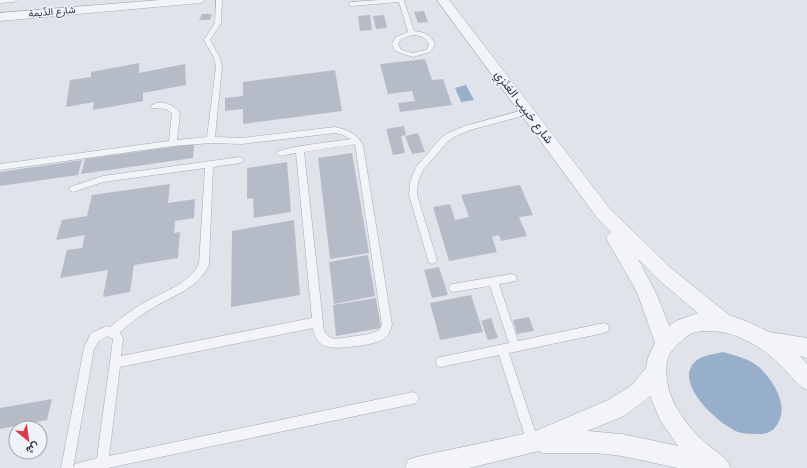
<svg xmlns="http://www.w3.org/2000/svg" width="807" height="468" viewBox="0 0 807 468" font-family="'Nunito Sans',Vazirmatn,sans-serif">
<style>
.water{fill:#98afcc}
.building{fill:#b6bcc7}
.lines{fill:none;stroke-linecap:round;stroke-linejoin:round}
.lane-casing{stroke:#a5aab4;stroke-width:1}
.street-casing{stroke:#a5aab4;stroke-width:1}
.lane{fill:#f3f4f8;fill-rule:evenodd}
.street{fill:#f3f4f8;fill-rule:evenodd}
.labels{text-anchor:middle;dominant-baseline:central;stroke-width:3;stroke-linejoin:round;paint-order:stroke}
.far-street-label{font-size:10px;fill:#273042;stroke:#eff2f7}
.street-label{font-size:12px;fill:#273042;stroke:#eff2f7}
</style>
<rect width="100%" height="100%" fill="#e0e3ea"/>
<g class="water">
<polygon points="466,85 474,100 461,102 455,88"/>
<path d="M723,352C734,355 750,359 759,367C773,380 789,405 778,423C774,431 768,434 759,434C752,434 744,434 738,432C719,425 670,381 697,360C704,355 715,354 723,352Z"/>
</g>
<g class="building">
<polygon points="424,11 428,22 418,23 414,12"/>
<polygon points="202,14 212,14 210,20 199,20"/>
<polygon points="370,15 372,30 360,31 358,16"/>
<polygon points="384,15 387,28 376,29 373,16"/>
<polygon points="425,59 432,80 443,79 452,105 400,112 398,103 415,101 412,91 388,94 380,64"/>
<polygon points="139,63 139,73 185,64 186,85 143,93 143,101 93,110 94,102 66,107 70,80 91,77 91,72"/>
<polygon points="335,70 342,111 243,124 243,109 225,111 225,98 243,96 243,82"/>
<polygon points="404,126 406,135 401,136 405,153 393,155 386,129"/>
<polygon points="418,133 425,152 412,154 405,136"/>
<polygon points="194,144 193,158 81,174 85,159"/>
<polygon points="352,153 369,253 330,259 318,158"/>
<polygon points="82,160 78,175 0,186 0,172"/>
<polygon points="287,162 291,212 254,218 253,198 247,199 247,168"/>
<polygon points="170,184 168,203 195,199 194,218 175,221 174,233 180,232 178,258 134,265 130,292 103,297 108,270 60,278 67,250 82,248 85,235 56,240 62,220 87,216 92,195"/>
<polygon points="520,185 533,215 519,217 527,236 501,241 499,235 492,237 497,252 449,261 433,207 450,204 455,220 469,217 461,195"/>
<polygon points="294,220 300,295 231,307 232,231"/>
<polygon points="368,255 375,296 334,304 329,262"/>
<polygon points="439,267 448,295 432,298 424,270"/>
<polygon points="471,295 483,332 440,340 430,303"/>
<polygon points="376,298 381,328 336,336 333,305"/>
<polygon points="529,317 534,331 517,334 513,320"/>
<polygon points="491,318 498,338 488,340 481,321"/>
<polygon points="52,399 47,420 0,429 0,408"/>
</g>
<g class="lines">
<defs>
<g id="lane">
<polygon points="0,0 17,0 14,2 0,3"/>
<path d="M216,0H222L221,23L210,40L220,58L222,66L215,137L242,138L335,127C348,130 356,133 363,145L392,325C391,328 389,334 387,336C380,343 366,345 357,346C339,348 316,353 313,328L120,367L109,456L413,392L417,394L419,398L417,402L413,404L108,468H61L84,348L91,333L107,326L110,327C122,317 135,307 149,300C167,290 188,284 199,264L205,168L103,182L73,192L69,189L70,187L103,176L240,157L244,160L240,163L213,167L209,265C198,288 176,294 156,306C143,313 131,322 120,332L123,339L121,356L312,318L296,153L280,156L276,153C281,147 339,141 351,139L343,135L335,133L242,144L211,143L173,146L0,170V164L169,141L172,113L166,109L152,108L151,106C160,98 174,105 180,113L177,140L207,137L216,66L214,58L204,40L215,23ZM355,144L382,325L379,330L370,334L334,339L328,336L324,331L304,152ZM107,336L113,339L97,458L75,464L73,468L94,349L99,341Z"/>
<path d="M380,0H406L404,1L414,31C424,32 432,35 435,45L430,52L413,57L395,51L392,44L396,37L408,32L399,2L351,6L348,4L351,2ZM412,35C420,35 426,37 429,45L426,50L413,53L401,50L398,44L401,39Z"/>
<polygon points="527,109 531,112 530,114 470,130 454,137 447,142 423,170 418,182 417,195 437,260 435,263 432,264 429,263 409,195 410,182 416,167 441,138 448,133 465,126"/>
<polygon points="512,274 515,275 517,278 515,281 499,284 518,341 604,323 608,325 609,328 608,331 604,333 509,353 539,443 537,447 533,449 529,447 527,443 499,355 441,367 437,366 436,362 437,358 441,357 509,343 490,286 453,292 450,291 448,288 450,285 453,284"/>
</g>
<g id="street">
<polygon points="160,0 206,0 200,3 0,21 0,13"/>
<path d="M437,0H449L610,209L672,269L729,315L748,322L769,332L807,338V358L800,356L807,364V390C798,386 794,379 787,372C768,351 741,332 711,331C702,331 693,331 686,337C678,344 669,351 667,361C665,376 668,392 675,405C682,417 691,430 701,439C711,449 726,455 731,468H678L622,456L595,453H543L539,451L469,468H405L408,460L416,457L533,432L608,400L632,385L646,368L648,358L655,343L637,292L606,238L611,232L598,219ZM638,259L660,281L698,313L676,321L669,326L657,295ZM650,396L660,420L678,446L622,434L587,431L624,416Z"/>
</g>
</defs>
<use href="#lane" class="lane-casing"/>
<use href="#street" class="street-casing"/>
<use href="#lane" class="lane"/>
<use href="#street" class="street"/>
</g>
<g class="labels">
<g class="far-street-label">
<text transform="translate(52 12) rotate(-5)">شارع الدِّيمة</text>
</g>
<g class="street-label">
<text transform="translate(524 107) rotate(53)">شارع حَبِيب العَنَزِي</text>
</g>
</g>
<g transform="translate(28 440) rotate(151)"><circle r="19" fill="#eff2f7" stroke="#9fa4af"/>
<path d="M0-3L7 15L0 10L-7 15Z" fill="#d73d4d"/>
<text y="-6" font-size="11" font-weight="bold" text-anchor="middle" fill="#273042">ش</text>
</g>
</svg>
